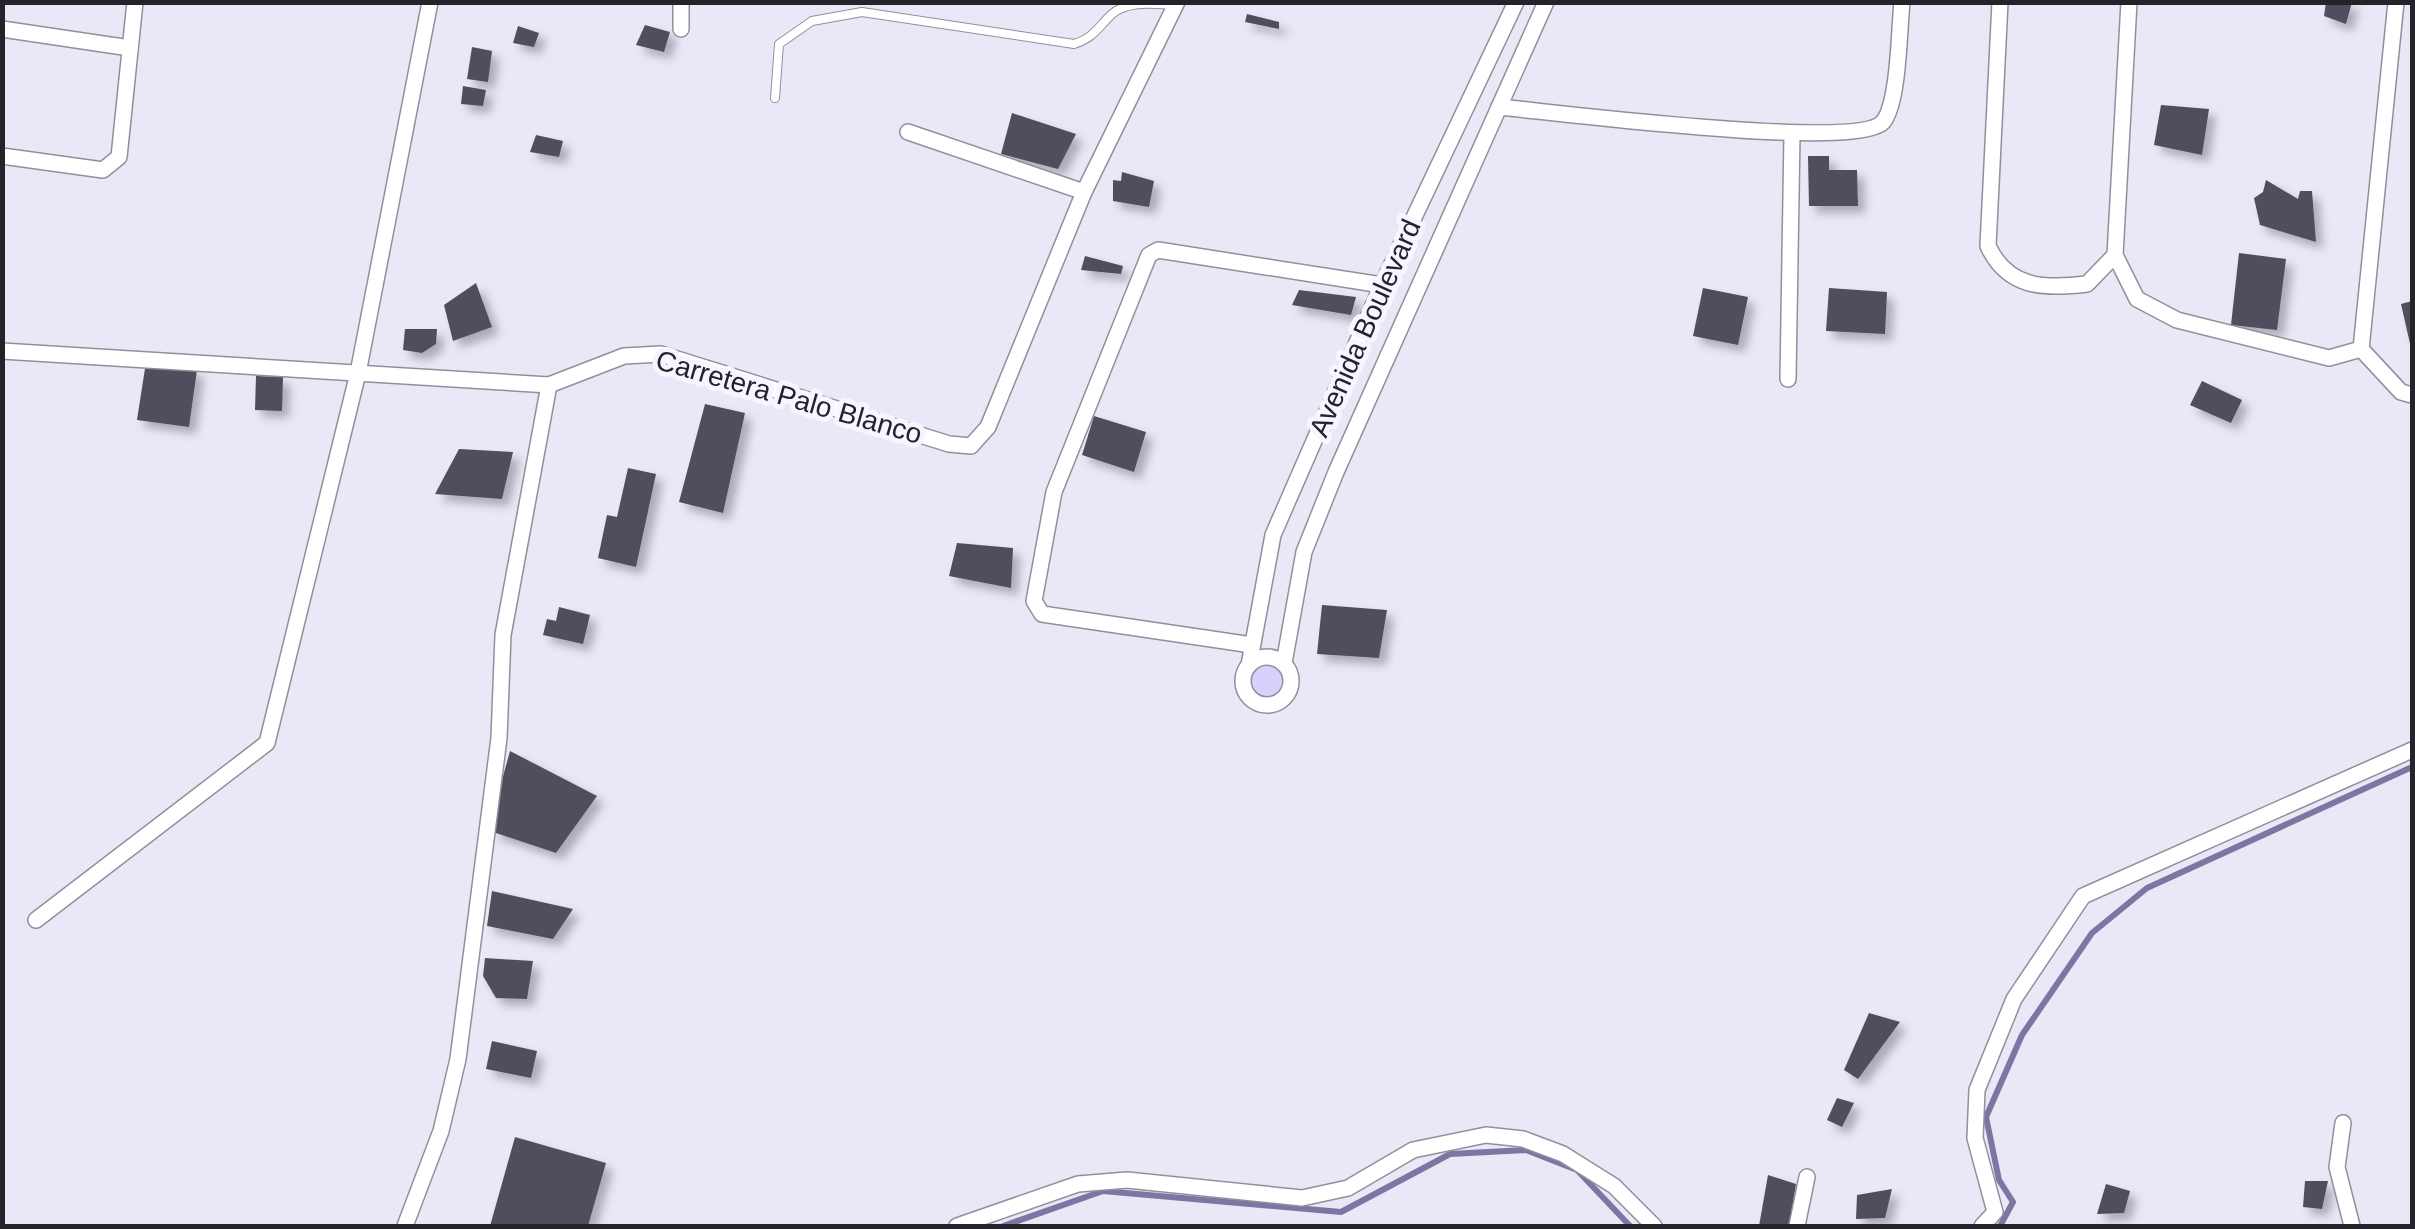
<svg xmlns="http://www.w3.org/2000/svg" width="2415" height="1229" viewBox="0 0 2415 1229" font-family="Helvetica,sans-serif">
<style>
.green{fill:#dad0fc}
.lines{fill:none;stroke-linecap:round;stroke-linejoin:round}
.stream{stroke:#8074a3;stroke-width:6}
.building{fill:#514e5b;filter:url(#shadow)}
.lane-casing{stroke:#928f9d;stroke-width:10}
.street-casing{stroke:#928f9d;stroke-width:18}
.lane{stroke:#fff;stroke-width:8}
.street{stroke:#fff;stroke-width:15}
.labels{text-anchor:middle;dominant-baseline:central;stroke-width:10;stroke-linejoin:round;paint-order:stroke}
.street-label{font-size:28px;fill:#242329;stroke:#f7f5ff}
</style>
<defs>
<filter id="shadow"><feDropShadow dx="7" dy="7" stdDeviation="5" flood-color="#0004"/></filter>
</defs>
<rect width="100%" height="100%" fill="#eae7f7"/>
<circle class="green" cx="1267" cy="681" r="19"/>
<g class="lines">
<g class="stream">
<polyline points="1003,1226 1103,1191 1341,1212 1450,1154 1526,1150 1577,1170 1630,1226"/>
<polyline points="2000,1226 2013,1202 1999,1180 1986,1117 2022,1035 2092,933 2147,888 2412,767"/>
</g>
</g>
<g class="building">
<polygon points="2326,2 2352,2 2346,24 2324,16"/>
<polygon points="1247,14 1279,22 1279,29 1245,22"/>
<polygon points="645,25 670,32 664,52 636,45"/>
<polygon points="518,26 539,33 534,47 513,43"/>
<polygon points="472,47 492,51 488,82 467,79"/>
<polygon points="463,86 486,90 483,106 461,104"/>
<polygon points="2161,105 2209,109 2202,155 2154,145"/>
<polygon points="1012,113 1076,134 1058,169 1001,154"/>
<polygon points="536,135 563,141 559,157 530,152"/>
<polygon points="1808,156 1829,156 1829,170 1857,170 1858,206 1809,206"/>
<polygon points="1122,172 1154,181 1149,207 1113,201 1113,180 1121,181"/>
<polygon points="2266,180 2298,199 2300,191 2312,191 2316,242 2260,225 2254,198 2263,192"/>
<polygon points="2239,253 2286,259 2277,330 2231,325"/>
<polygon points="1085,256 1123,266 1121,274 1081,270"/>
<polygon points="476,283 492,327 453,341 444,305"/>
<polygon points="1703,288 1748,297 1738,345 1693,336"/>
<polygon points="1829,288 1887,292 1885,334 1826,331"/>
<polygon points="1299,290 1356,297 1351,315 1292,305"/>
<polygon points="2412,301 2412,348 2411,348 2401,304"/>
<polygon points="405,329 437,329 436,344 422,353 403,350"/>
<polygon points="146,362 197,370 189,427 137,420"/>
<polygon points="256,376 283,377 282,411 255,410"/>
<polygon points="2202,381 2242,400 2231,423 2190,405"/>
<polygon points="705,404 745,413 723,513 679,502"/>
<polygon points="1094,416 1146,432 1134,472 1082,455"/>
<polygon points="459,449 513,452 502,499 435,494"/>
<polygon points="628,468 656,474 636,567 598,558 607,515 617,517"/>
<polygon points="957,543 1013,548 1011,588 949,576"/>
<polygon points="1322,605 1387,610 1379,658 1317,654"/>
<polygon points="559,607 590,615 583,644 543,635 547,619 556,621"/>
<polygon points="510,751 597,796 556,853 493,832 497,798"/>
<polygon points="492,891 573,909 553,939 487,926"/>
<polygon points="485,958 533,961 527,999 496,998 483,976"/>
<polygon points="1869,1013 1900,1022 1858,1079 1844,1070"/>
<polygon points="492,1041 537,1051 531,1078 486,1069"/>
<polygon points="1837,1098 1854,1103 1842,1127 1827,1120"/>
<polygon points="515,1137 606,1163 588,1226 490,1226"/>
<polygon points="1768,1175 1796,1184 1789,1226 1759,1226"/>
<polygon points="2305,1181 2328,1181 2322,1209 2303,1207"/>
<polygon points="2106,1184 2130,1191 2124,1213 2097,1214"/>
<polygon points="1892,1189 1885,1218 1856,1219 1857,1195"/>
</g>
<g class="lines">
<defs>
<path id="lane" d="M775,98L779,44L812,21L862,12L1074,44C1095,37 1097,28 1112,14C1128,0 1155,4 1176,5"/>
<g id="street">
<path d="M2000,2L1988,246C2008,289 2045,289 2087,284L2115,255"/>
<polyline points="2129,2 2115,255 2137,299 2177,320 2329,358 2361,349"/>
<polyline points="2396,2 2361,349 2401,392 2412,395"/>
<polyline points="2,29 130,48"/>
<polyline points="681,29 681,2"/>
<path d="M1499,107C1553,112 1857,151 1883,122C1899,103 1899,29 1902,2"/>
<polyline points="908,132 1084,192"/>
<polyline points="2,156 103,170 119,157 135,2"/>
<polyline points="2,351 549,385 624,356 661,354 949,444 971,446 988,427 1084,192 1177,2"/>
<polyline points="1788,379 1792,134"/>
<polyline points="1252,645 1042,614 1034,601 1054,492 1149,255 1158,250 1382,285"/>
<circle cx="1267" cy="681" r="24"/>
<polyline points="1284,663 1304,552 1336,472 1546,2"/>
<polyline points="1249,665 1273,535 1382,285 1516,2"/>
<polyline points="36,920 267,743 358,373 430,2"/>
<polyline points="2343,1123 2337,1167 2352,1226"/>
<polyline points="405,1226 441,1131 458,1059 499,738 503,635 549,385"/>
<polyline points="957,1226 1078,1184 1127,1180 1302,1198 1348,1188 1413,1150 1486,1135 1523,1139 1563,1154 1614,1186 1654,1226"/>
<polyline points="1797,1226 1807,1177"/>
<polyline points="1982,1226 1995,1212 1975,1138 1977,1090 2014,999 2083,896 2412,750"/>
</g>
</defs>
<use href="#lane" class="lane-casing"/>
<use href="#street" class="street-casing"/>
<use href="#lane" class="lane"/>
<use href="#street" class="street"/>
</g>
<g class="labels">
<g class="street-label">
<text transform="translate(1365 328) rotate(-66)">Avenida Boulevard</text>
<text transform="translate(789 397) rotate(16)">Carretera Palo Blanco</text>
</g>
</g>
<rect width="2415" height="1229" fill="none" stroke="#242329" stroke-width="10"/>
</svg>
